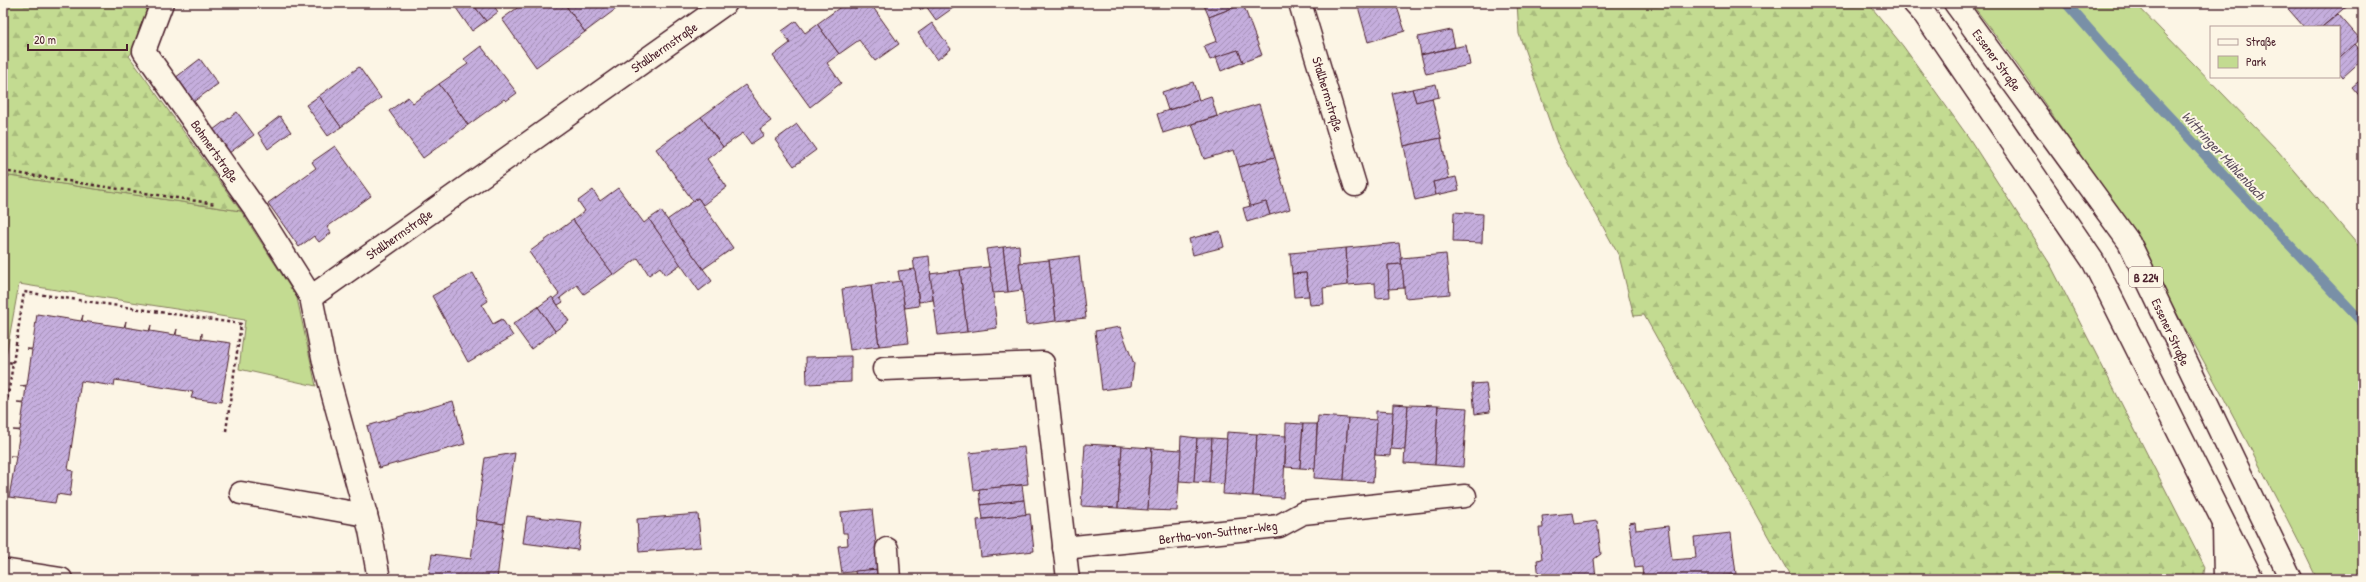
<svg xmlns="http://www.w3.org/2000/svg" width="2366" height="582" viewBox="0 0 2366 582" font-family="'Patrick Hand',sans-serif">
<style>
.green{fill:#c3db91;stroke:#867d5e}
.forest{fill:url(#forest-firs);stroke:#867d5e}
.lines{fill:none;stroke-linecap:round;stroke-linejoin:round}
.stream{stroke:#7990a7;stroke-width:10}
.building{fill:url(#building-hatch);stroke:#4a1f2b}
.minor-casing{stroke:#4a1f2b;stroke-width:25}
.major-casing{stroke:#4a1f2b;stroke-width:25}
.path{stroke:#4a1f2b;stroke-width:2.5;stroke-dasharray:3 3;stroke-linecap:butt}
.minor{stroke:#fcf5e5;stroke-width:22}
.major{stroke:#fcf5e5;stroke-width:22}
.labels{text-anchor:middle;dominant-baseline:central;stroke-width:4;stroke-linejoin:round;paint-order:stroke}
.shield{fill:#fcf5e5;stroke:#7f5f63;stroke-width:1}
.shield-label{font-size:12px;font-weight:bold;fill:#4a1f2b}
.street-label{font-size:13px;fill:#4a1f2b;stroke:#fcf5e5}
.water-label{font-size:14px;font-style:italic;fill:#5e4e5f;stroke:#fcf5e5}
</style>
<defs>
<pattern id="forest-firs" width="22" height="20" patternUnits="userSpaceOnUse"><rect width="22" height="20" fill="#c3db91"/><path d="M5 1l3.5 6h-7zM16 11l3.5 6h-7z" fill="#a9bc7d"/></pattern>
<pattern id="building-hatch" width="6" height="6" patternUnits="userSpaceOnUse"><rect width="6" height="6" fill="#c5aedd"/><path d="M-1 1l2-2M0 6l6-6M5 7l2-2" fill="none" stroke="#a28db3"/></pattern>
</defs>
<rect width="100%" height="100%" fill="#fcf5e5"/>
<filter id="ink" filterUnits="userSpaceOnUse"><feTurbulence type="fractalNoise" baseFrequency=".025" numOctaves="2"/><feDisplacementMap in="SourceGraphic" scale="8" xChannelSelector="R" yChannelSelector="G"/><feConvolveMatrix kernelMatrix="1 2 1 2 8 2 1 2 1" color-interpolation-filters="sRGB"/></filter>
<g filter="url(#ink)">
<g class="green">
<path d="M1971,3H2135L2278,151L2363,251V579H2317C2298,538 2276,499 2256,459C2173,299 2081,145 1971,3Z"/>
<polygon points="3,175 241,211 297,298 316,386 239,369 245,320 19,284 3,372"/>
</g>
<g class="forest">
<polygon points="3,3 173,3 129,56 241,211 3,175"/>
<polygon points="1517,3 1868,3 1903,46 1969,138 2050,264 2205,567 2203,579 1792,579 1644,315 1634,316 1619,256 1557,143 1519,34"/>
</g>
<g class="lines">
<polyline class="stream" points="2066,3 2115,59 2363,323"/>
</g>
<g class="building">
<polygon points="463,3 472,3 486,21 472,31 456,8"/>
<polygon points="472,3 492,3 498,12 486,21"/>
<polygon points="524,3 564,3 585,32 536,67 502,19"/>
<polygon points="564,3 624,3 585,32"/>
<polygon points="846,3 870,3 899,44 875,61 859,40 839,54 817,24"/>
<polygon points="916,3 960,3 936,20 926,6 921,10"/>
<polygon points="1203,3 1243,3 1243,4 1209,17"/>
<polygon points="1357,3 1409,3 1397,7 1405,31 1368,42"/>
<polygon points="2283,3 2350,3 2322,27 2304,27"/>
<polygon points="1243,4 1262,55 1243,62 1238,50 1210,60 1204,46 1217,41 1209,17"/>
<polygon points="2338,14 2360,39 2339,58 2339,27 2322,27"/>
<polygon points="796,21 805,33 817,24 839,54 827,63 841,83 810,107 773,56 790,43 782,31"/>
<polygon points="932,23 951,49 937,60 918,33"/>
<polygon points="1451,30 1455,47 1421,55 1418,37"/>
<polygon points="2354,44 2363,54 2363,59 2343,77 2339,72 2339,58"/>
<polygon points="1466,45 1470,65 1426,74 1421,55"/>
<polygon points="481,46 517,93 506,101 504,99 468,125 439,84 468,64 464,59"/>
<polygon points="1238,50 1243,62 1221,71 1216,57"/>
<polygon points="200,59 218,84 193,102 175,78"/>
<polygon points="359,67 381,98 341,127 319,96"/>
<polygon points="2363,78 2363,100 2352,87"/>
<polygon points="1193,82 1199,100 1168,110 1162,92"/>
<polygon points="439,84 468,125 423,158 389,111 408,97 413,103"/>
<polygon points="1436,84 1439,97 1416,102 1412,89"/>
<polygon points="745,85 771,121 760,129 764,135 751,144 743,133 723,147 701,117"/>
<polygon points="1412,89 1416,102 1432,98 1441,138 1404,146 1392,93"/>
<polygon points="319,96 341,127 328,136 306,105"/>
<polygon points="1211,96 1217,116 1163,133 1157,114"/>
<polygon points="1259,104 1275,157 1239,167 1234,150 1204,159 1192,124"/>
<polygon points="237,112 254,135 229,153 213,130"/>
<polygon points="280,116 291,132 268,149 258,133"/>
<polygon points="701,117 723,147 707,159 727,187 703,205 698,198 693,201 656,149"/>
<polygon points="797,124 816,150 794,166 775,140"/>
<polygon points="1441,138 1449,179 1433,182 1436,195 1415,200 1404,146"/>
<polygon points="335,146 371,196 327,227 331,233 319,242 314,236 299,247 268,203 316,168 312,162"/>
<polygon points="1275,157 1290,209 1270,215 1266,202 1250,207 1239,167"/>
<polygon points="1456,177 1459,190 1436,195 1433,182"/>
<polygon points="618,188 644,223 649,219 681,264 665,275 660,267 649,275 638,258 614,276 573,220 585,211 578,201 593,190 600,201"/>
<polygon points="698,198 733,248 703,269 667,220"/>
<polygon points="1266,202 1270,215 1247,222 1243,208"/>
<polygon points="661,211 712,281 699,291 649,219"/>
<polygon points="1454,212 1483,214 1482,243 1453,242"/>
<polygon points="573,220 613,274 584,294 577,285 560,298 563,302 558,305 553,299 559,294 529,252"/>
<polygon points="1220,231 1224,247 1193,255 1189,239"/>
<polygon points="1399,243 1402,264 1388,265 1390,297 1376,298 1375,283 1348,285 1346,248"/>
<polygon points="1019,245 1022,290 1008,292 1003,247"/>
<polygon points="1003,247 1008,292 993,293 986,249"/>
<polygon points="1346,248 1348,285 1323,288 1324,304 1310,305 1306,273 1292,274 1290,253"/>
<polygon points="1446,254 1450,294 1405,298 1401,258"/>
<polygon points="929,256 933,300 919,302 913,258"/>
<polygon points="1079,256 1086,318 1056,321 1049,260"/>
<polygon points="1049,260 1056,321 1026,325 1019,263"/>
<polygon points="1402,264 1404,288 1389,289 1388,265"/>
<polygon points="988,267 990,267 997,328 967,332 960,270"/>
<polygon points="915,269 919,306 905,308 898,271"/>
<polygon points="960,270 967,332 938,335 930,274"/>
<polygon points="473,273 488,301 482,305 493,324 502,319 513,336 468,362 432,296"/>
<polygon points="1306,273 1309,296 1294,297 1292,274"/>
<polygon points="901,281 909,343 879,346 871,285"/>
<polygon points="871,285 879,346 850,350 842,289"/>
<polygon points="552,297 569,321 555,331 538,307"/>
<polygon points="538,307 555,331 531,349 513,324"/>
<polygon points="37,314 81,321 83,315 82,321 124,327 126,321 125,327 149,331 151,325 150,331 175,335 177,329 176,335 201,339 202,333 202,339 231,343 221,402 191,398 193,392 115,380 114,386 81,381 68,470 73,471 70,496 57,494 55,503 9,497 16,457 10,456 16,456 20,431 13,430 20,430 24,404 17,403 24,403 26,386 20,386 27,385 32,350 26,349 32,349"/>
<polygon points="1120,327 1134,364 1131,386 1102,390 1095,331"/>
<polygon points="851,356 851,382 807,384 806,357"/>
<polygon points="1486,383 1490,412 1475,414 1472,384"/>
<polygon points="453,401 465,444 379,468 367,426"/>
<polygon points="1393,404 1408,405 1405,450 1391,449"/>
<polygon points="1408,405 1438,406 1435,465 1404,463"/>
<polygon points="1438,406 1467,408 1463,467 1435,465"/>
<polygon points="1376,411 1393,412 1390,456 1375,455"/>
<polygon points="1318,416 1348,418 1344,480 1314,478"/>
<polygon points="1348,418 1377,420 1373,482 1344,480"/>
<polygon points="1286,423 1303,424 1300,468 1285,467"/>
<polygon points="1303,424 1317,424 1315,469 1300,468"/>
<polygon points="1227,432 1257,434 1253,496 1223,494"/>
<polygon points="1257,434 1286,436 1283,498 1253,496"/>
<polygon points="1181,436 1197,438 1194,482 1179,481"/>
<polygon points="1197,438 1212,438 1209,483 1194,482"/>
<polygon points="1212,438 1227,439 1224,484 1209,483"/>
<polygon points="1085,444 1122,446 1118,508 1081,506"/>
<polygon points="1122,446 1152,448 1148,510 1118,508"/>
<polygon points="1024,447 1028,484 974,490 969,453"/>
<polygon points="1152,448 1181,450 1177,511 1148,510"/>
<polygon points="515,453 504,524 476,520 485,458"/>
<polygon points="1022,485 1024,500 981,505 979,489"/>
<polygon points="1024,500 1026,515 983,519 981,505"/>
<polygon points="872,509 879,569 842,573 838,546 848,545 847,533 843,533 841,512"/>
<polygon points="1573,513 1575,524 1597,521 1601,554 1594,559 1596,579 1539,579 1537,560 1542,559 1539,528 1543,528 1542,516"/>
<polygon points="698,514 701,547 639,552 637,519"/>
<polygon points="1030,514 1034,551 981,557 977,520"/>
<polygon points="527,516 582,522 578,550 523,543"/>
<polygon points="476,520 504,524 497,579 428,579 432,554 471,559"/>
<polygon points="1635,522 1636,530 1668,526 1672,560 1696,558 1694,537 1731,533 1736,574 1701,579 1643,579 1642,567 1635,568 1629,523"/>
<polygon points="879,569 880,579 856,579 855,571"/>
<rect x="904" y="576" width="26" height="3"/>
</g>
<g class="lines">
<defs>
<g id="minor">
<polyline points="162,3 144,51 256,210 311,297 324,362 370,530 379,579"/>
<polyline points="1300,3 1355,185"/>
<polyline points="311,297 726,3"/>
<polyline points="884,369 1043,363 1068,579"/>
<polyline points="241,493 366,515"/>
<polyline points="1064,548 1279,526 1303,513 1465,496"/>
<polyline points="887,549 889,579"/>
<polyline points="3,570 61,579"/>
</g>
<g id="major">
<polyline points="1914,3 1925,15 2093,261 2252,579"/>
<polyline points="1955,3 2129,242 2291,579"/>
<polyline points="2224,527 2225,579"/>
</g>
</defs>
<use href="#minor" class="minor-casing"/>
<use href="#major" class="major-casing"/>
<g class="path">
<polyline points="3,171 216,204"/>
<polyline points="3,361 13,363"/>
<polyline points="3,428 24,292 241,324 226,431"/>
</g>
<use href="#minor" class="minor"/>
<use href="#major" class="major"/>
</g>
</g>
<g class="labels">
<rect class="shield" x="2129" y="267" width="34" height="20" rx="3"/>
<g class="shield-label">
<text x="2146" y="277">B 224</text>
</g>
<g class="street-label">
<text transform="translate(664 47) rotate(-35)">Stallhermstraße</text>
<text transform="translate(1997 60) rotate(54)">Essener Straße</text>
<text transform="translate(1328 94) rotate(73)">Stallhermstraße</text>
<text transform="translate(215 151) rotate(55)">Bohmertstraße</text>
<text transform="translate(399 234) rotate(-35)">Stallhermstraße</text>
<text transform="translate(2171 332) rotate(65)">Essener Straße</text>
<text transform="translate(1218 532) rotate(-7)">Bertha-von-Suttner-Weg</text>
</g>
<g class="water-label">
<text transform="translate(2224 155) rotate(47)">Wittringer Mühlenbach</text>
</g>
</g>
<rect width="2366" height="582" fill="none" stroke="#fcf5e5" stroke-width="16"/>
<rect x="8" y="8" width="2350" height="566" fill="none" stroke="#4a1f2b" stroke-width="1.5" filter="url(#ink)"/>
<rect x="2210" y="26" width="130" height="52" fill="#fcf5e5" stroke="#b59f9b"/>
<rect x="2218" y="39" width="20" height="6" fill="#fcf5e5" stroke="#b59f9b"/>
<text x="2246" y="46" font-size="12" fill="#4a1f2b">Straße</text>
<rect x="2218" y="56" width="20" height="12" fill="#c3db91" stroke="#b59f9b"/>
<text x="2246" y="66" font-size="12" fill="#4a1f2b">Park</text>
<path d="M28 44v6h99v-6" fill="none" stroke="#4a1f2b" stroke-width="2"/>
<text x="34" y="44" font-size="12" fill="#4a1f2b" stroke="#fcf5e5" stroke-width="3" paint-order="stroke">20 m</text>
</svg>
